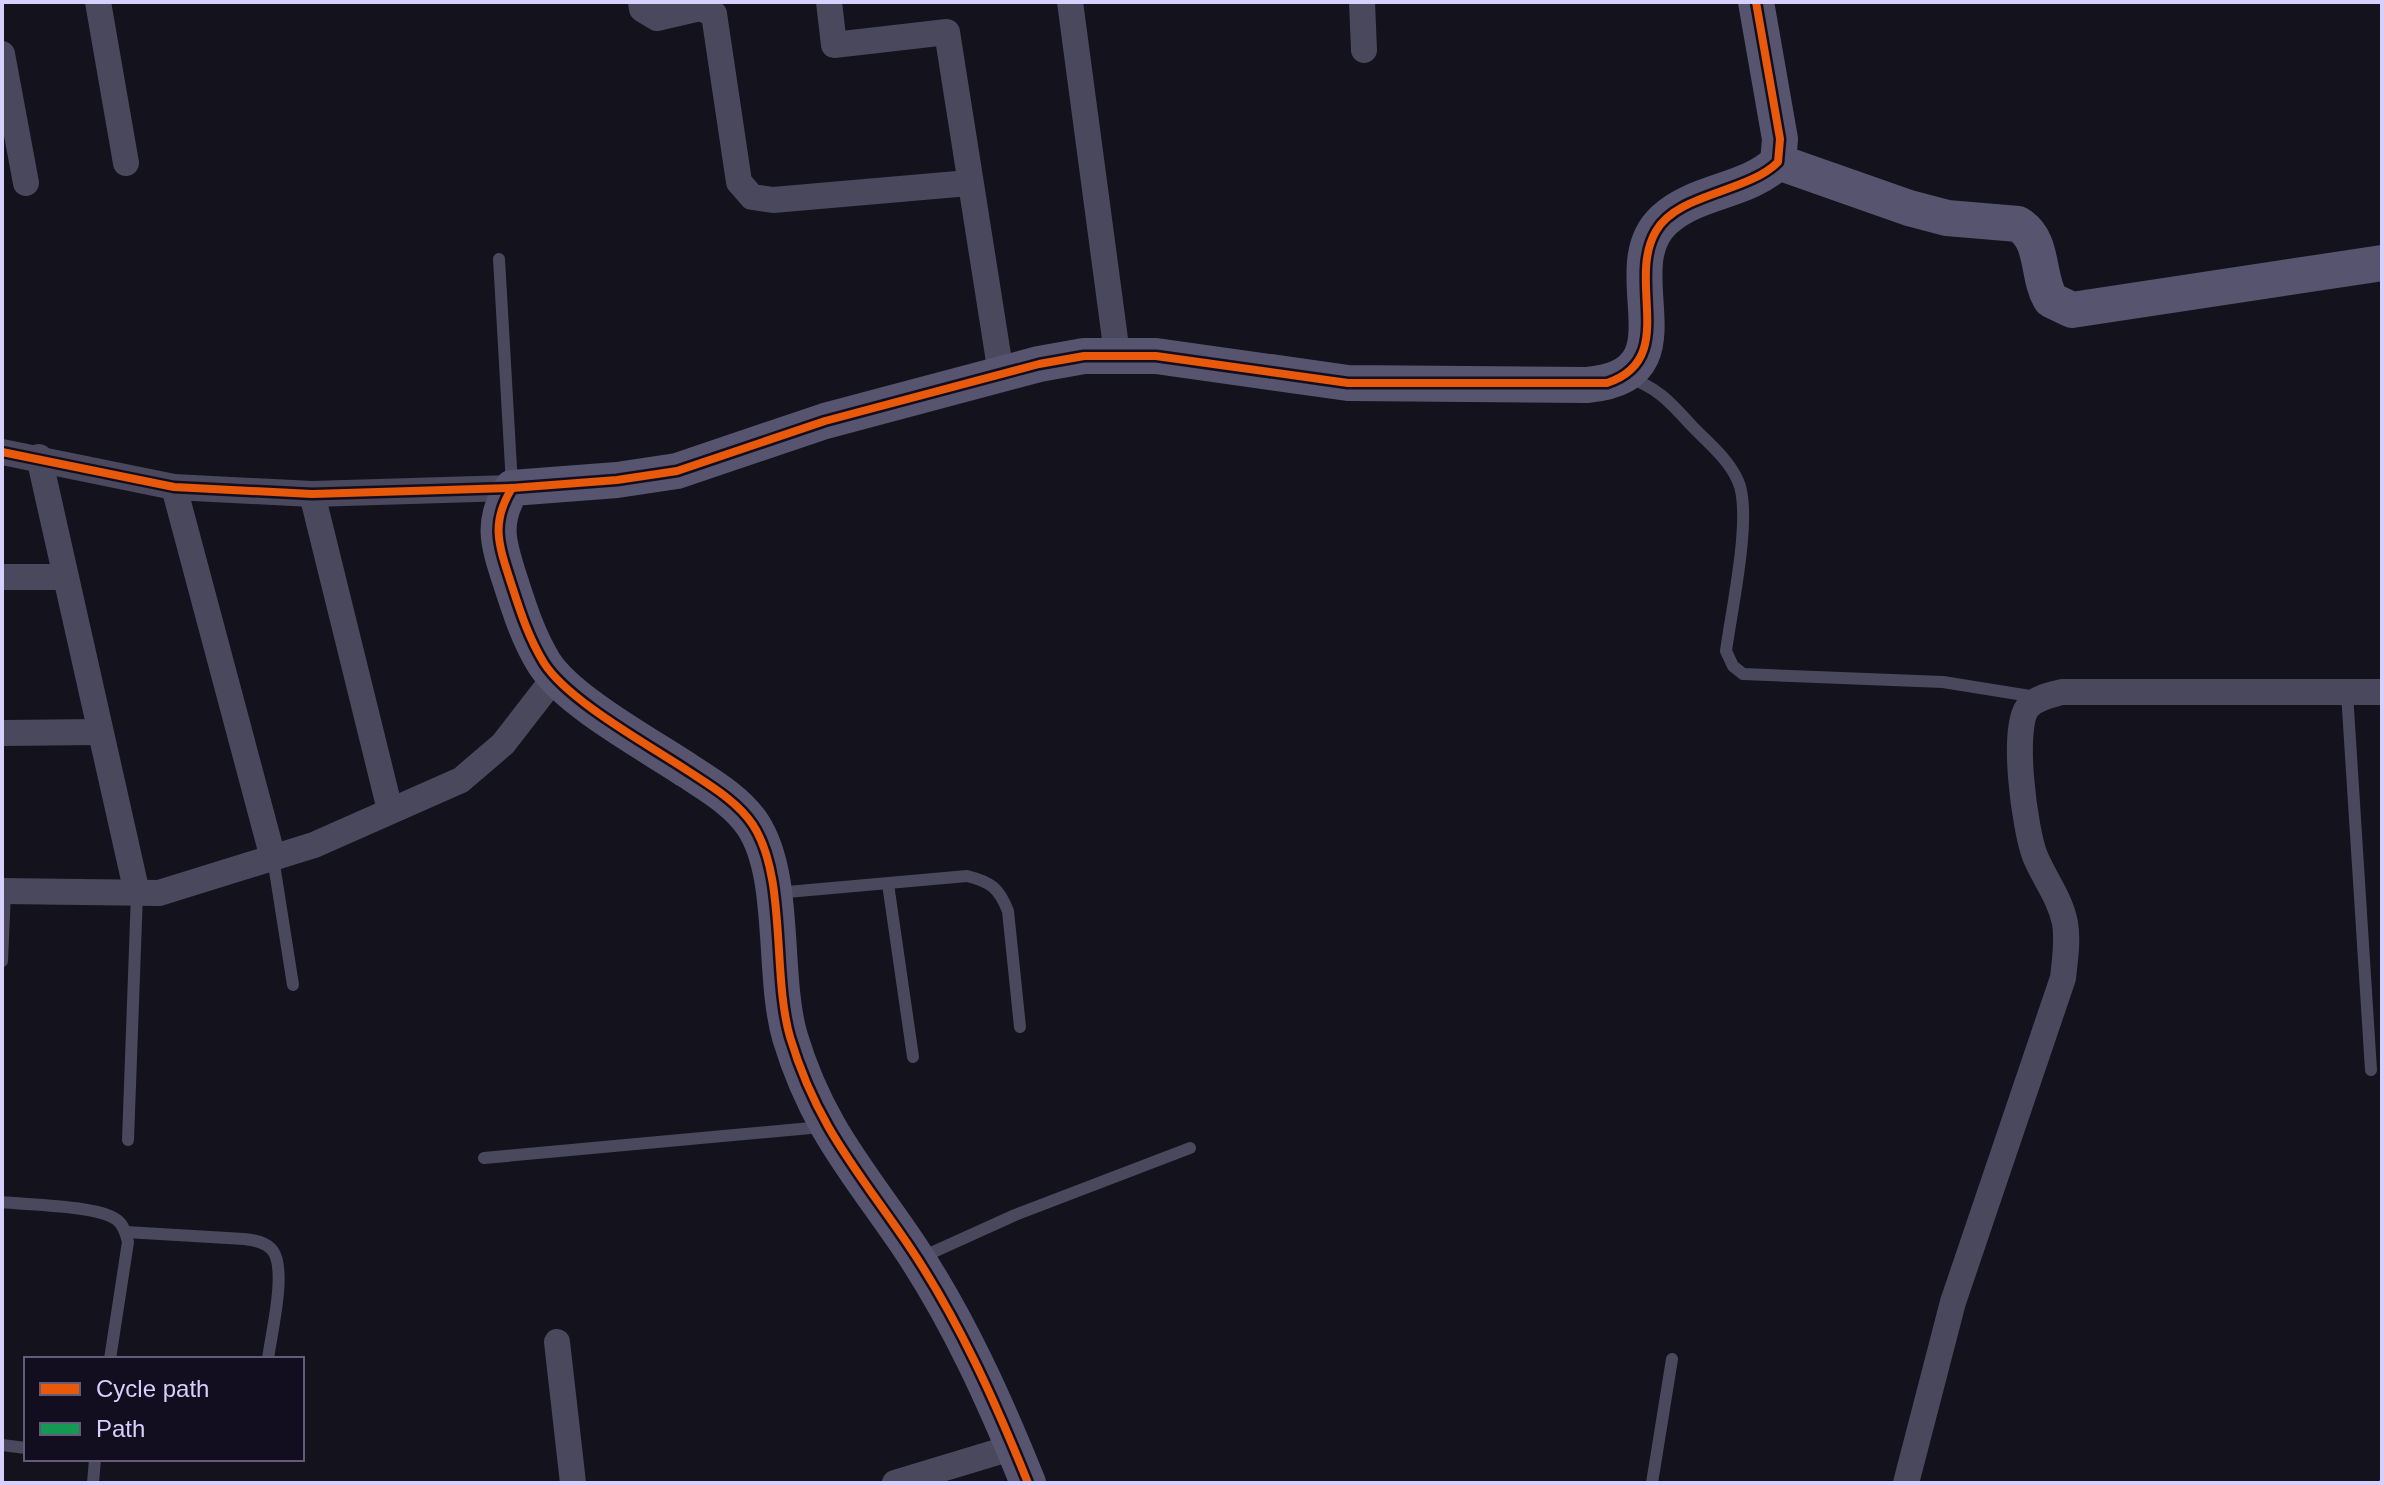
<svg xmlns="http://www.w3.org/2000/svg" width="2384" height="1485" viewBox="0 0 2384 1485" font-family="Arial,sans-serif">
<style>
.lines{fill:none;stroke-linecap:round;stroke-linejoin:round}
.lane{stroke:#4a485d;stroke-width:12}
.street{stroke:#4a485d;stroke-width:26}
.secondary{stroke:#57546f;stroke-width:36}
.quiet{stroke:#139951;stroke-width:6;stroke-dasharray:12 6;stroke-linecap:butt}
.cycleway-casing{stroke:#120e20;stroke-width:13}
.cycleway{stroke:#e8590c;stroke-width:8}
</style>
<rect width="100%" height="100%" fill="#14121c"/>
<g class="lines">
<g class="lane">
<polyline points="499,259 512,485"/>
<path d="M1628,378C1656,386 1671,403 1691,425C1707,442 1728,458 1738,481C1753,514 1731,612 1726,651L1733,666L1743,674L1943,682L2036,697"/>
<polyline points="2347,693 2371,1070"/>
<polyline points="273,858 293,985"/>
<polyline points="888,884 913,1057"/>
<path d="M776,893L967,876C991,882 999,888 1008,911L1020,1027"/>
<polyline points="2,961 5,891"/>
<polyline points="128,1140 137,893"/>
<polyline points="484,1158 822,1127"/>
<path d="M2,1202C27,1205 98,1205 117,1220C124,1225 126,1234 128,1242L110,1359"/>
<path d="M126,1232L244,1239C255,1240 266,1242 273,1251C287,1271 271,1334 268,1359"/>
<polyline points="920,1258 1015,1215 1190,1148"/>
<polyline points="2,1445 26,1448"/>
<polyline points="93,1483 95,1459"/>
<polyline points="1652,1483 1672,1359"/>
</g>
<g class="street">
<polyline points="98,2 126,163"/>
<polyline points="641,2 642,9 657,18 700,8 714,14 739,182 752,197 773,200 969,183"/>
<polyline points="829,2 834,45 947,32 1001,374"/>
<polyline points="1070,2 1117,354"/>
<polyline points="1362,2 1364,50"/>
<polyline points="2,54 26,183"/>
<polyline points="2,452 174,487 312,494 512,488"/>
<polyline points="39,457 137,893"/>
<polyline points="174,487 273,858"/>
<polyline points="312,494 390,810"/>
<polyline points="2,577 65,577"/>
<polyline points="2,733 100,732"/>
<polyline points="2,891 159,893 314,845 461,780 503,744 555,677"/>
<polyline points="557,1342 573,1483"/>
<polyline points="895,1483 1014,1447"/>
<path d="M1906,1483L1953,1302L2063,978C2065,959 2068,941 2065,923C2060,898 2044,878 2035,856C2025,831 2010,724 2029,706C2038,697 2051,695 2062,692H2382"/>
</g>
<g class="secondary">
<path d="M1778,162L1909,208L1947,218L2018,224C2045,240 2036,276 2051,300L2072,310L2382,263"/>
<path d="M1028,1483C995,1401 958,1319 909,1246C859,1172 817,1127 790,1037C772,975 787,877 753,825C738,802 711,786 688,771C649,745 568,701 544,663C528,637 519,608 510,580C498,543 491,522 512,488L617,480L677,471L825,421L1039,364L1084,356H1156L1348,383L1587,385C1697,376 1610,270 1664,220C1696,190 1747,192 1778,162L1780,139L1756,2"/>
</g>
<polyline class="quiet" points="2381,1483 2382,1482"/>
<defs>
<g id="cycleway">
<path d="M2,452L174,487L312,494L512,488L617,480L677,471L825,421L1039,364L1084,356H1156L1348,383H1607C1679,359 1626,282 1656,231C1678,193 1747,193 1778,162L1780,139L1756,2"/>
<path d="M512,488C491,522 498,543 510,580C519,608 528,637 544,663C568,701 649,745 688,771C711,786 738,802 753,825C787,877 772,975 790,1037C817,1127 859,1172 909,1246C958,1319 995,1401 1028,1483"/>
</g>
</defs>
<use href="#cycleway" class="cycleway-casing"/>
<use href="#cycleway" class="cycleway"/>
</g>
<rect width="2384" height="1485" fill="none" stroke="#d7d0fc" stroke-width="8"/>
<rect x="24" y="1357" width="280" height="104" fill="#120e20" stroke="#615c78" stroke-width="2"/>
<rect x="40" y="1383" width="40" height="12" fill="#e8590c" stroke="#615c78" stroke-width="2"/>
<text x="96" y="1397" font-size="24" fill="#d7d0fc">Cycle path</text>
<rect x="40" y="1423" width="40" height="12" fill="#139951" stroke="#615c78" stroke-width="2"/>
<text x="96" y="1437" font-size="24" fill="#d7d0fc">Path</text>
</svg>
